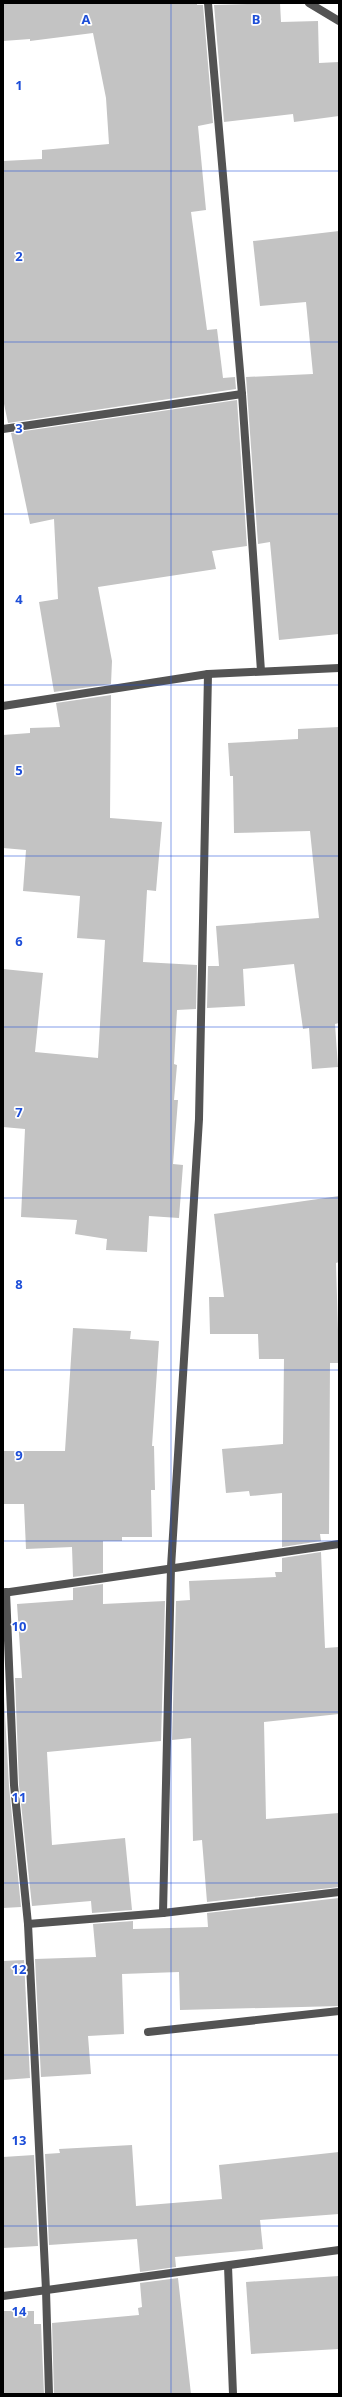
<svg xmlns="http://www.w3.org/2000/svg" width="342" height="2397" viewBox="0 0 342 2397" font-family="'Noto Sans',sans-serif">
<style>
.building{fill:#c3c3c3}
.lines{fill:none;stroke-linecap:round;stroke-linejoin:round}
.minor{stroke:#535353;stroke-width:8}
.grid{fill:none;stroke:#1d4ed8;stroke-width:1;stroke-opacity:0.55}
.grid-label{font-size:13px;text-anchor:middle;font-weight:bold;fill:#1d4ed8;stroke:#fff;stroke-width:3.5;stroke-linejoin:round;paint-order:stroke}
</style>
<rect width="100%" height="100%" fill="#fff"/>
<g class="building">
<polygon points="3,3 197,3 197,5 203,5 213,123 198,126 206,210 191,212 207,330 217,329 223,378 235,377 236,389 8,423 3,399 3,161 42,159 42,150 109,144 106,98 93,33 30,41 30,39 3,41"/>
<polygon points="280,3 281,22 318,21 319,63 339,62 339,116 294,122 293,114 224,122 214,5"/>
<polygon points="339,231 339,634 279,640 270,542 258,544 246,377 313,374 306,302 260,306 253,241"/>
<polygon points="237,400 247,546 212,551 216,569 98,587 112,661 111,684 54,692 39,602 58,599 54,519 30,524 11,433"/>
<polygon points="111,695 110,818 162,822 156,891 147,890 143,962 197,965 196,1009 177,1010 174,1064 177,1065 174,1100 178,1100 173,1164 183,1165 179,1218 149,1216 147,1252 106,1250 107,1239 75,1234 77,1220 21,1217 25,1129 3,1127 3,969 43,973 35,1052 98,1058 105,940 77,938 80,896 23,891 26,850 3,848 3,735 30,733 30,728 60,727 56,703"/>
<polygon points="339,727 339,1023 335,1024 338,1067 312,1069 309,1028 303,1029 294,964 243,969 245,1006 207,1008 208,966 219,966 216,926 319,918 310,831 234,833 233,776 230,776 228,743 298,739 298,729"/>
<polygon points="339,1196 339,1262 336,1263 339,1363 330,1363 329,1534 320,1534 321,1541 282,1547 282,1493 250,1496 249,1491 226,1493 222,1449 283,1444 284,1359 259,1359 258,1334 210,1334 209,1297 224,1297 214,1214"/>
<polygon points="73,1328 131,1331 130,1339 159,1341 152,1446 154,1446 155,1490 151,1490 152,1537 122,1537 122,1541 103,1541 103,1573 73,1577 72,1547 26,1549 24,1504 3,1504 3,1451 65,1451"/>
<polygon points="321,1552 325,1648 339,1647 339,1714 264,1722 266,1819 339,1813 339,1887 207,1902 202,1840 193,1841 191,1738 172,1740 176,1601 190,1600 189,1581 276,1577 275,1572 282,1572 282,1558"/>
<polygon points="103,1584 103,1604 165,1601 161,1741 47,1752 52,1845 125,1838 132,1910 92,1913 91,1901 32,1906 19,1785 15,1678 22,1678 17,1604 73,1600 73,1588"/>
<polygon points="3,1678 9,1786 21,1907 3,1908"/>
<polygon points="339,1898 339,2006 180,2010 179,1972 122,1974 124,2034 88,2036 91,2074 41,2077 35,1959 96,1957 93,1924 133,1921 133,1929 208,1927 207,1913"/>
<polygon points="24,1960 30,2078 3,2080 3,1961"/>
<polygon points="132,2145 136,2206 222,2199 219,2165 339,2152 339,2214 260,2220 263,2249 175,2257 176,2267 140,2272 137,2239 49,2245 45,2154 60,2153 59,2149"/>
<polygon points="34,2155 38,2246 3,2248 3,2157"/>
<polygon points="339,2276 339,2349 251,2354 246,2282"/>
<polygon points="178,2278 191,2394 54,2394 52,2323 139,2315 138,2308 142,2307 140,2283"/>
<polygon points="3,2311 34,2311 34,2324 41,2324 44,2394 3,2394"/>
</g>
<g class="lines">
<g class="minor">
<polyline points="208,3 242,394 261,671"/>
<polyline points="309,3 339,21"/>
<polyline points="3,429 242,394"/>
<polyline points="3,706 208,674 339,668"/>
<polyline points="6,1592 14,1785 28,1924 46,2290 49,2394"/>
<polyline points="3,1593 339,1544"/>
<polyline points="163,1913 171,1567 199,1119 208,674"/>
<polyline points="28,1924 163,1913 339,1892"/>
<polyline points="148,2032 339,2011"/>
<polyline points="228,2266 233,2394"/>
<polyline points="3,2296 339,2250"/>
</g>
</g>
<path class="grid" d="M171,3V2394M3,171H339M3,342H339M3,514H339M3,685H339M3,856H339M3,1027H339M3,1198H339M3,1370H339M3,1541H339M3,1712H339M3,1883H339M3,2055H339M3,2226H339"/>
<g class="grid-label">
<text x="86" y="24">A</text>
<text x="256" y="24">B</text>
<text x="19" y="90">1</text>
<text x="19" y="261">2</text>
<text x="19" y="433">3</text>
<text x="19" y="604">4</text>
<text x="19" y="775">5</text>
<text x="19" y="946">6</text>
<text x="19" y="1117">7</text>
<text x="19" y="1289">8</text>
<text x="19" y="1460">9</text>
<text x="19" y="1631">10</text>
<text x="19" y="1802">11</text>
<text x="19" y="1974">12</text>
<text x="19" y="2145">13</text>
<text x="19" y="2316">14</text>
</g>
<rect width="342" height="2397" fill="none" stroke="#000000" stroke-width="8"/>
</svg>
